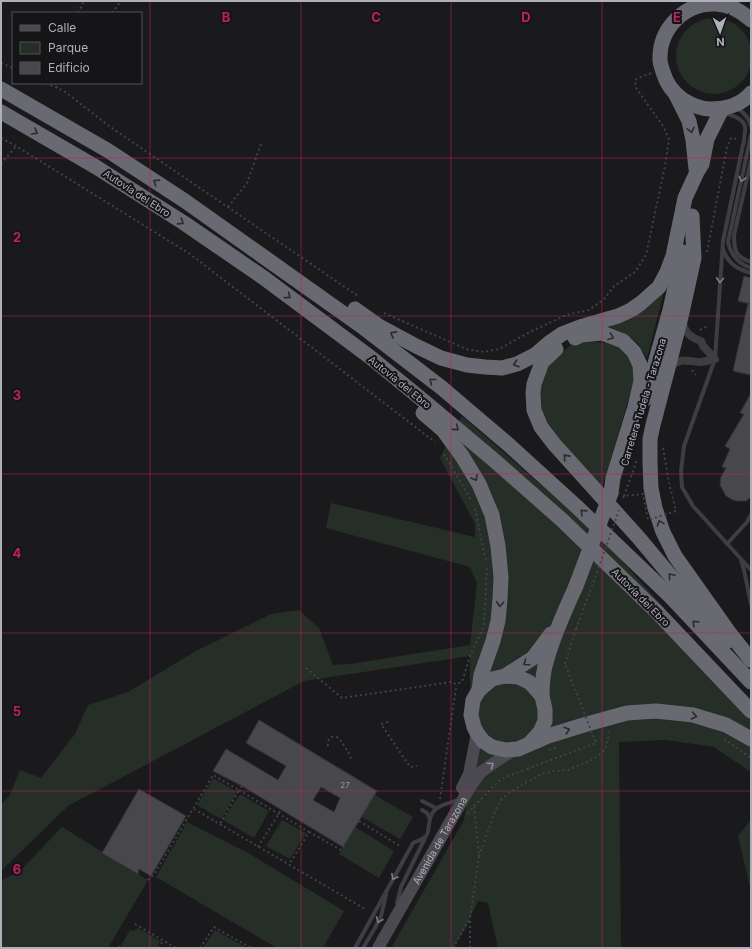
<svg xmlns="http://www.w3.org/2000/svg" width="752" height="949" viewBox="0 0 752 949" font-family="Inter,sans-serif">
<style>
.green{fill:#262e28}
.building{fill:#47474c;stroke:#353438;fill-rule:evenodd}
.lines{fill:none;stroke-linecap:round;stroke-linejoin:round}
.path{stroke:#414247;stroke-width:2;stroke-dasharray:2 3;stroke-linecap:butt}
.lane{stroke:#3d3d42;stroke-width:4}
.street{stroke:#3d3d42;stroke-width:8}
.secondary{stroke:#4a4a50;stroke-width:12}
.highway{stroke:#686971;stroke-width:15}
.path-bridge{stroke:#414247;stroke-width:2;stroke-dasharray:2 3;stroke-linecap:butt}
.highway-bridge{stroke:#686971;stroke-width:15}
.oneway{stroke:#2a2a2e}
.oneway2{stroke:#7b7c84}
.oneway3{stroke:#8b8c95}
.grid{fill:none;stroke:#c12060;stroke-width:1;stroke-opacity:0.55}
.labels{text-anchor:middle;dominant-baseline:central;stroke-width:4;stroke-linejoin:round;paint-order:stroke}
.number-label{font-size:8px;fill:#94969e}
.street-label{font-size:10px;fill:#aeb0ba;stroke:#151517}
.grid-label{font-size:13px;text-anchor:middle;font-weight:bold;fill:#c12060;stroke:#151517;stroke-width:4;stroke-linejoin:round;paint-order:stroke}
</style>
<rect width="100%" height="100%" fill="#1a1a1c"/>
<g class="green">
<circle cx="714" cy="56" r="38"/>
<path d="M664,291L647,358C644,354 642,349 639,345C631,336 619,330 608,328L607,327Z"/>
<path d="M585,341C605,343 622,342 633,361C635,365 635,370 636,374L602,488L554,436L542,411L540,384L550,362L571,345Z"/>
<polygon points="462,416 604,540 708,658 751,700 751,772 714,747 666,740 619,742 621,948 498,948 488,903 478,901 466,927 453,948 391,948 464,820 470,784 477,737 470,706 470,656 304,681 68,806 1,871 1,804 9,797 20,770 41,778 75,734 88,705 128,692 196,651 271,614 299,610 319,628 333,665 350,664 470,645 477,583 470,567 326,528 331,503 475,537 475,524 440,458 451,435"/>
<polygon points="213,778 237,792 221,819 197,805"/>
<polygon points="240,794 269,811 254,838 223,820"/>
<polygon points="373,794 413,817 400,839 360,816"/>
<polygon points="282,820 306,833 290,859 266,846"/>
<polygon points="751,820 751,891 738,836"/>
<polygon points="187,822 250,854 344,911 323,948 277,948 156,877"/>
<polygon points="62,827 148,880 108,948 1,948 1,883 4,879 19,872"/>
<polygon points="355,827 394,851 379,878 339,854"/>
<polygon points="138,928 160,941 156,948 125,948 121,946 130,930 133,931"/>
<polygon points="215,930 247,948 203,948"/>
</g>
<g class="building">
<polygon points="744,276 751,278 751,375 733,371 748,303 750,304 738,301"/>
<polygon points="751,393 751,497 746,501 736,501 731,499 726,496 720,485 721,477 726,468 722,467 730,449 725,446 744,414 740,413"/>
<path d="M259,720L377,791L343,847L242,786L213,771L226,749L278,780L286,766L246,743ZM321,787L340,798L334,812L313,800Z"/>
<polygon points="139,789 186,816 151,876 139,869 138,874 102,853"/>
</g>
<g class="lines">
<g class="path">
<polyline points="78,13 84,1"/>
<polyline points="112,13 121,1"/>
<polyline points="1,63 13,68"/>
<polyline points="46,83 64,91 109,126 358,296"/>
<polyline points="55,83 56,88"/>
<polyline points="56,88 60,83"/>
<polyline points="1,138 16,146 190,254 435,442"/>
<polyline points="1,164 16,146"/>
<polyline points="228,207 247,183 261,144"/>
<polyline points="707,252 727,147 731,138 738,139"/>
<polyline points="384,313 466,349 484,352 499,349 528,333 566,315 589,310 604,299 614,286 635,272 646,255 665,166 669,139 663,126 636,88 635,80 643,76 652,73"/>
<polyline points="700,330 708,326"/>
<polyline points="692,370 696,375"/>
<polyline points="663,448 669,483"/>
<polyline points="444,454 472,501"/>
<polyline points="624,496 637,460"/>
<polyline points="475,509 486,561"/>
<polyline points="565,664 576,629"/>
<polyline points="306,668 342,698 451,682 456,684 462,682 470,656 484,626 487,566"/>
<polyline points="388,722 381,724 408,764 411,767 417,766"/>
<polyline points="724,739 751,758"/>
<path d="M328,746C327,739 331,734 339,738L350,755L351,759"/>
<polyline points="549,750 558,747"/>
<polyline points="242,786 239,790 309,832 289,865"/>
<polyline points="440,799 456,688"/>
<polyline points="194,809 365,909"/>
<polyline points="468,814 474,806 501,779 527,769"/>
<polyline points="359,821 400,846"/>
<polyline points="309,832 341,850 375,792"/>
<polyline points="258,847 281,810"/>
<polyline points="479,856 496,809 501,800 509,793 525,783 542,774 553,771 568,770 594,759 605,750 608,740 609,730"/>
<polyline points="148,880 155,873 213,775 239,790 220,824"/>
<polyline points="135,924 176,948"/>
<polyline points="119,948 120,946 123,948"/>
<polyline points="158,948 163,941"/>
<polyline points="200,948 214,927 251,948"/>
<polyline points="453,948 470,918 479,856 474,807"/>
<polyline points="470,948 470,919"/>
</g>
<g class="lane">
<path d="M737,108C745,113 749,118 751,126"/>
<path d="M724,114C731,114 744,119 745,127C746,131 744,136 744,140L723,241L715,359L684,446L681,471L682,487L693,506L751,570"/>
<path d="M751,135L728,242C731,255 738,264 751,268"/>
<path d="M751,161L734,235C734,250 735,257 751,262"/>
<path d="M723,249C728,264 737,269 751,273"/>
<polyline points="727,544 747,522 751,515"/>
<polyline points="741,560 744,570 751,604"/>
<polyline points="422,801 436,808"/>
<polyline points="422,810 427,813 430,819"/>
<polyline points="397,903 401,887 425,838"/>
<path d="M355,948L413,843C417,841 422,840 425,837C429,834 428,829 429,825C430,808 441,805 455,801"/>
<polyline points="363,948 375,928 381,916 386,895"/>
</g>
<path class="street" d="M669,368C681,357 685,361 699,362C704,362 710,360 715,359L703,346L701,341C690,337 685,333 682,321"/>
<g class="secondary">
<polyline points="462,788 469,774 477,733"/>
<path id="s1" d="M378,948L470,787L481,772L501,758L516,749"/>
</g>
<g class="highway">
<path d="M751,20C741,11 729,4 715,4C684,3 659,29 660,60C660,64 662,68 663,72C666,82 672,92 682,99C690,104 700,109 710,109C725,109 741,105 751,93"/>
<polyline points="1,89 107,150 185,201 364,328 442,388 509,445 576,506 671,597 751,682"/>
<polyline points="676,95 689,121 693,140 696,169"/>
<polyline points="1,112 96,167 184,223 264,278 370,357 425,402 495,461 562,520 657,612 751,711"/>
<polyline points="692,216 694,258 681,317 668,368 653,425 650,439 650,463 651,488 655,508 663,532 675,556 731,635 751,660"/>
<polyline points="355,309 379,326 416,346 441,358 467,365 485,367 502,368 517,364 535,355 549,343 562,334 580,327 618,316 631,310 641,303 659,287 667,272 673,256 685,198 697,172 702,164 707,139 722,109"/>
<polyline points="575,338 581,335 602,333 623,341 634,352 640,365 641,381 635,407 613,478 611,493"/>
<polyline points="556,349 542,362 534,384 533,393 534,410 541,427 554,444 638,537 726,642"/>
<polyline points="645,399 670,310 683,252"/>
<polyline points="423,413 443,430 462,456 479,484 492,515 498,546 501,577 500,599 498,621 493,641 481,675 479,690"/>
<polyline points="505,676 533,658 551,634"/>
<path d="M542,696C542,684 543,671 547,659C554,634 565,610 576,586"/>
<polyline points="530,743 540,732 545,721 545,709 542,696 535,688 529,682 518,677 505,676 492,679 479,690 473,700 471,715 474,727 477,733 483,741 492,747 506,750 518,749 548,736 587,724 627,713 656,711 693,715 726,725 751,739"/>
</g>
<g class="path-bridge">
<polyline points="623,498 624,496 643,494 648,520 676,511 669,483"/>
<polyline points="576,629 599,567 619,510"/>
<polyline points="527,769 596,743 565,664"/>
</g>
<polyline class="highway-bridge" points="576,586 611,493"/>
</g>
<defs><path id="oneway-chevron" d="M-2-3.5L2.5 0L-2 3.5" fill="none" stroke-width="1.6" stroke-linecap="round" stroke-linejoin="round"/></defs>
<g class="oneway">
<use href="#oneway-chevron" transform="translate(691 130) rotate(76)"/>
<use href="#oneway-chevron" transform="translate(35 132) rotate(30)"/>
<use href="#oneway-chevron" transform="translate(156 182) rotate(-147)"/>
<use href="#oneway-chevron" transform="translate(181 222) rotate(33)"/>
<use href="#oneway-chevron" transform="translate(288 296) rotate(37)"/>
<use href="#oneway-chevron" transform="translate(393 334) rotate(-151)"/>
<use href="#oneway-chevron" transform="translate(611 337) rotate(20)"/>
<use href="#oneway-chevron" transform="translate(516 364) rotate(162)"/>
<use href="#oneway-chevron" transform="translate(432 381) rotate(-142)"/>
<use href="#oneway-chevron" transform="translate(456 428) rotate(40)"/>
<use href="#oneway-chevron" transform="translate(566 457) rotate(-132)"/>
<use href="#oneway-chevron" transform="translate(475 478) rotate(59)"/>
<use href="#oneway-chevron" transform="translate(583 512) rotate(-136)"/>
<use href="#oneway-chevron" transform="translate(660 523) rotate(-110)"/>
<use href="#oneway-chevron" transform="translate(671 576) rotate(-130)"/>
<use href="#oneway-chevron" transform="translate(500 604) rotate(95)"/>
<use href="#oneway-chevron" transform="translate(695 623) rotate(-134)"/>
<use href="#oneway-chevron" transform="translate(526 663) rotate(145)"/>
<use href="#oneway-chevron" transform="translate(694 716) rotate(12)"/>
<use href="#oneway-chevron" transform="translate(567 730) rotate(-18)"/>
</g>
<g class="oneway2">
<use href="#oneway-chevron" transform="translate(742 179) rotate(103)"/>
<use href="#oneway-chevron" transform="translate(720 280) rotate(94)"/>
<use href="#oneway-chevron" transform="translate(394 877) rotate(119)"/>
<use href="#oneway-chevron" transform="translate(379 920) rotate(113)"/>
</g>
<use class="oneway3" href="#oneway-chevron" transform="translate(491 765) rotate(-35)"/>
<path class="grid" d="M150,1V948M301,1V948M451,1V948M602,1V948M1,158H751M1,316H751M1,474H751M1,633H751M1,791H751"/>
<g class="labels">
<g class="number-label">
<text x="345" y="785">27</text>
</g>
<g class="street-label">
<text transform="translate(137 193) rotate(33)">Autovía del Ebro</text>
<text transform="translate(400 382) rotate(39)">Autovía del Ebro</text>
<text transform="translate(643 402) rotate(-73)">Carretera Tudela - Tarazona</text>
<text transform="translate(641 597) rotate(45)">Autovía del Ebro</text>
<text stroke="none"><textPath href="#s1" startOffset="124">Avenida de Tarazona</textPath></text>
</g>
</g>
<g class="grid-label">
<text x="226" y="22">B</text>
<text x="376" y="22">C</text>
<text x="526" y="22">D</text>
<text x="677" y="22">E</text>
<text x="17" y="242">2</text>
<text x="17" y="400">3</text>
<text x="17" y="558">4</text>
<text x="17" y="716">5</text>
<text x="17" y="874">6</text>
</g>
<rect width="752" height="949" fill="none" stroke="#aeb0ba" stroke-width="4"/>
<rect x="12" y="12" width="130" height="72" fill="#151517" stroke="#525358"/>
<rect x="20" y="25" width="20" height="6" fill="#4a4a50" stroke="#525358"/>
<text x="48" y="32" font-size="12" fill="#aeb0ba">Calle</text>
<rect x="20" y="42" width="20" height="12" fill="#262e28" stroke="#525358"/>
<text x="48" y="52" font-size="12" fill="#aeb0ba">Parque</text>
<rect x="20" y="62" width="20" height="12" fill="#47474c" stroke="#525358"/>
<text x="48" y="72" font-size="12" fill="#aeb0ba">Edificio</text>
<g transform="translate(720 32) rotate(178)" stroke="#151517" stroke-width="3" paint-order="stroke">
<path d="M0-3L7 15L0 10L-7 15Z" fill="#aeb0ba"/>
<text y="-6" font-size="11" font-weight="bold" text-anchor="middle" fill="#aeb0ba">N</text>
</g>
</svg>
